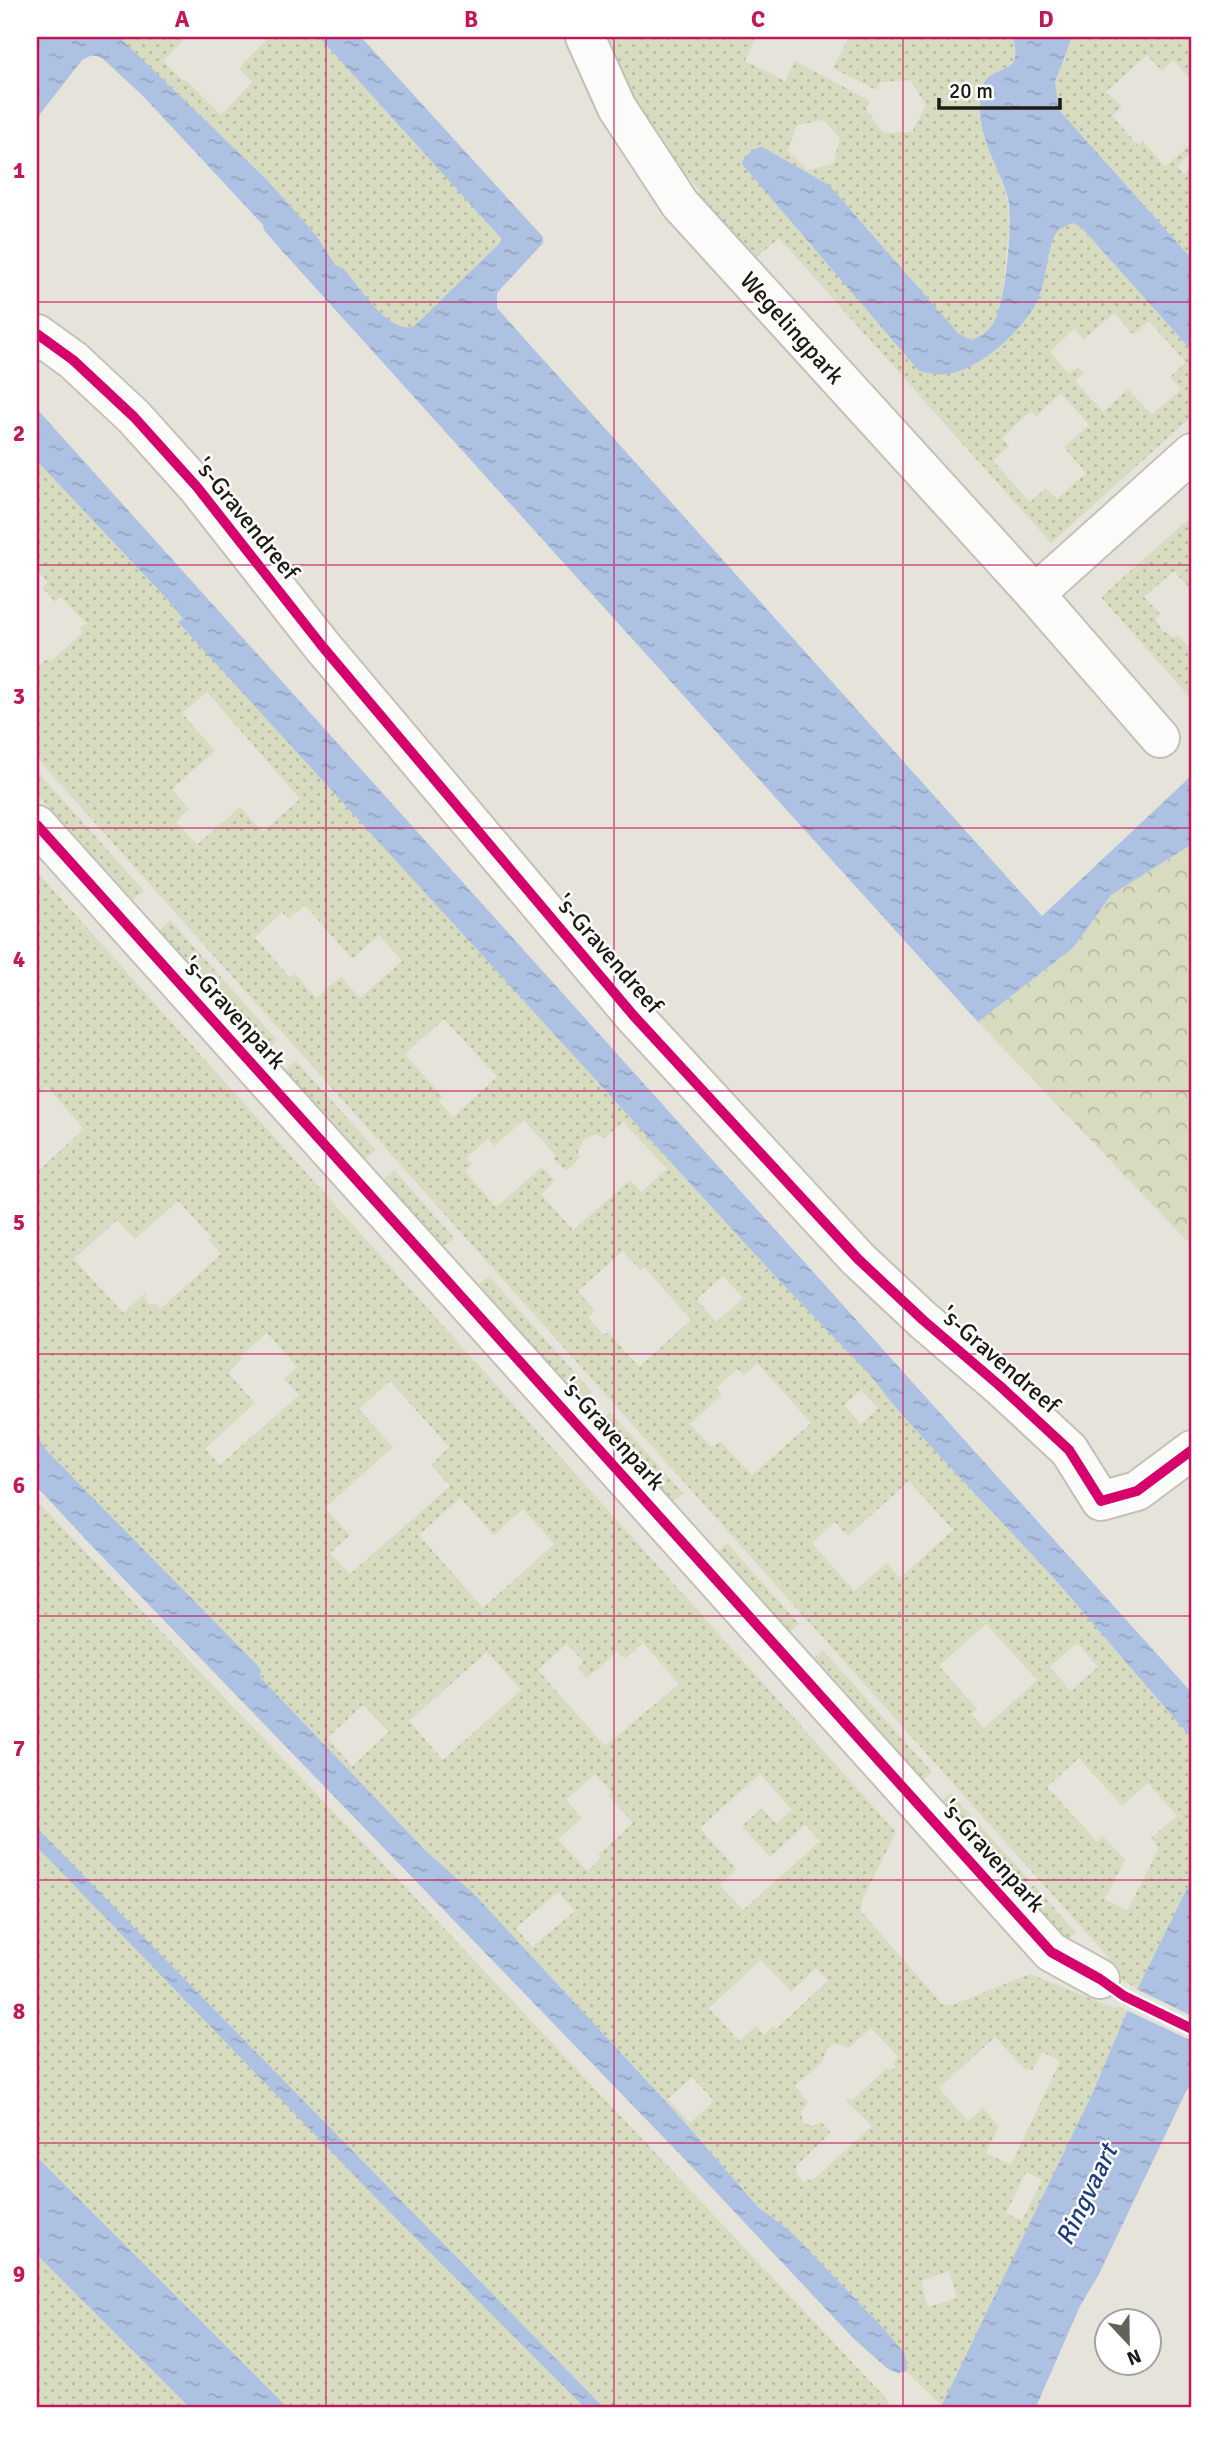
<svg xmlns="http://www.w3.org/2000/svg" width="1229" height="2444" viewBox="0 0 1229 2444" font-family="Signika,sans-serif">
<style>
.green{fill:url(#green-dots);fill-rule:evenodd}
.forest{fill:url(#forest-crowns)}
.water{fill:url(#water-ripples)}
.pier{fill:#e6e4da}
.lines{fill:none;stroke-linecap:round;stroke-linejoin:round}
.minor-casing{stroke:#c2c0b8;stroke-width:42}
.minor{stroke:#fbfbf9;stroke-width:38}
.cycleway-casing{stroke:#fff;stroke-width:15}
.cycleway{stroke:#d6006c;stroke-width:10}
.grid{fill:none;stroke:#c2185b;stroke-width:2;stroke-opacity:0.55}
.labels{text-anchor:middle;dominant-baseline:central;stroke-width:5;stroke-linejoin:round;paint-order:stroke}
.street-label{font-size:24px;fill:#1c1a13;stroke:#fff}
.water-label{font-size:26px;font-style:italic;fill:#1d3d7b;stroke:#fff}
.neatline{fill:none;stroke:#c2185b;stroke-width:2.5}
.grid-label{font-size:23px;text-anchor:middle;font-weight:bold;fill:#c2185b}
</style>
<defs>
<pattern id="green-dots" width="8" height="8" patternUnits="userSpaceOnUse" patternTransform="scale(1.75)"><rect width="8" height="8" fill="#d7dbbf"/><path d="M2 2h.1M6 6h.1" fill="none" stroke="#b8bba3" stroke-width="1.8" stroke-linecap="round"/></pattern>
<pattern id="forest-crowns" width="20" height="18" patternUnits="userSpaceOnUse" patternTransform="scale(1.75)"><rect width="20" height="18" fill="#d7dbbf"/><path d="M2 6a3 3 0 1 1 6 0M12 15a3 3 0 1 1 6 0" fill="none" stroke="#b8bba3"/></pattern>
<pattern id="water-ripples" width="26" height="14" patternUnits="userSpaceOnUse" patternTransform="scale(1.75)"><rect width="26" height="14" fill="#adc1e3"/><path d="M2 4q2-2 4 0t4 0M15 11q2-2 4 0t4 0" fill="none" stroke="#94a5c2"/></pattern>
</defs>
<rect width="100%" height="100%" fill="#e6e4da"/>
<g class="green">
<path d="M119,37H186L163,61L184,81L186,80L221,115L252,82L239,68L269,37H319L499,235L500,243L413,327C387,332 360,288 344,269L335,265L316,235L266,179Z"/>
<path d="M605,37H756L745,61L785,81L795,61L870,101L866,109L883,133L912,132L926,105L910,80L880,82L876,90L833,68L849,37H1013C1019,64 1011,67 988,78L983,130L1008,201L1009,230L1001,307L993,324L981,336L971,340L958,333L829,185L759,147L919,371C934,374 947,374 961,370C989,362 1028,323 1039,297C1047,277 1046,254 1055,235L1059,229L1073,223L1081,227L1192,351V416L1051,543L779,238L753,260L698,196L701,192L669,155H659ZM823,120L840,138L833,164L807,170L788,151L797,125ZM1114,313L1133,335L1149,321L1186,362L1170,377L1181,389L1152,415L1128,389L1104,411L1110,419L1075,381L1084,373L1078,367L1069,374L1050,352L1074,329L1084,340ZM1061,393L1095,432L1088,426L1064,447L1086,473L1057,499L1046,488L1030,502L993,461L1009,446L1002,438L1031,411L1036,416Z"/>
<polygon points="1072,37 1189,37 1192,41 1192,81 1173,60 1162,71 1147,55 1106,92 1122,106 1112,116 1138,145 1143,141 1165,167 1192,143 1192,152 1177,166 1184,174 1192,166 1192,259 1059,110 1055,83"/>
<path d="M37,461L167,599L183,620L179,622L773,1274L870,1375L896,1408L935,1451L1052,1576L1192,1739V1878L1137,1989L1104,1968L1109,1958L37,758V662L40,665L47,659L50,662L83,632L80,629L86,623L61,597L55,602L42,587L48,582L37,570ZM207,692L300,799L263,832L240,807L197,845L176,822L189,809L172,789L215,751L182,713ZM305,905L352,959L379,935L402,961L360,998L341,977L316,998L295,974L290,978L255,937L282,912L289,919ZM444,1019L497,1077L453,1117L439,1101L443,1097L405,1054ZM524,1120L556,1156L553,1158L566,1171L580,1158L578,1151L584,1139L596,1134L604,1138L623,1122L667,1169L641,1192L630,1180L573,1230L541,1194L555,1181L542,1167L496,1207L465,1171L472,1164L466,1158L488,1139L494,1146ZM623,1251L640,1270L644,1267L691,1320L639,1367L608,1332L604,1335L588,1317L595,1311L578,1291ZM723,1276L743,1298L716,1322L697,1299ZM757,1363L811,1423L752,1475L720,1441L712,1447L690,1424L722,1395L716,1388L737,1369L744,1375ZM861,1390L878,1408L861,1424L844,1405ZM909,1481L953,1530L900,1578L887,1563L854,1591L812,1543L835,1522L848,1536ZM986,1624L1037,1680L984,1728L971,1714L977,1709L939,1666ZM1077,1643L1098,1667L1071,1691L1050,1667ZM1079,1758L1122,1806L1148,1783L1177,1816L1151,1838L1159,1848L1127,1911L1105,1899L1125,1860L1103,1836L1097,1842L1047,1787Z"/>
<polygon points="1192,516 1192,591 1174,571 1144,597 1160,614 1155,618 1162,630 1174,638 1178,635 1192,650 1192,700 1101,597"/>
<polygon points="37,771 144,891 132,901 37,794"/>
<path d="M37,872L896,1832L862,1900L861,1911L942,2004L952,2005L1030,1974L1114,2008L1119,2006L1127,2010L1093,2092L942,2406L906,2371L907,2367L905,2354L887,2332L790,2231L758,2207L672,2108L475,1895L424,1849L260,1677L257,1666L48,1452L37,1437V1172L84,1129L47,1087L37,1096ZM178,1201L211,1237L209,1240L221,1254L160,1309L154,1303L150,1305L144,1298L147,1295L145,1293L123,1313L74,1259L117,1220L135,1239ZM267,1333L297,1367L284,1379L299,1395L220,1465L205,1449L255,1403L228,1373L242,1359L240,1357ZM390,1381L449,1447L431,1465L450,1486L350,1574L330,1553L350,1535L325,1508L393,1447L359,1409ZM460,1498L494,1535L523,1509L554,1544L483,1608L419,1535ZM636,1635L679,1684L605,1746L538,1670L567,1644L583,1661L577,1667L587,1678L617,1652L625,1659L642,1644ZM487,1652L521,1690L443,1760L409,1721ZM363,1705L389,1732L352,1766L327,1738ZM595,1774L611,1792L608,1795L633,1823L598,1855L601,1858L587,1871L558,1839L582,1818L566,1800ZM760,1774L792,1810L776,1823L762,1808L742,1826L770,1857L805,1825L820,1841L743,1910L720,1885L736,1869L700,1828ZM558,1892L575,1911L532,1947L516,1928ZM761,1960L791,1992L816,1968L828,1981L776,2029L773,2026L764,2035L756,2026L739,2041L709,2008ZM871,2028L898,2057L893,2063L896,2067L890,2071L887,2068L851,2101L848,2098L846,2101L872,2126L815,2178L803,2182L796,2172L797,2165L831,2133L821,2122L811,2126L803,2122L801,2112L808,2102L795,2086C802,2079 815,2070 820,2064C828,2054 825,2036 849,2048ZM995,2037L1025,2069L1032,2070L1042,2052L1060,2061L1011,2165L986,2153L999,2126L983,2108L968,2121L939,2088ZM692,2077L714,2101L690,2123L668,2099ZM1026,2172L1042,2180L1022,2221L1006,2213ZM949,2271L957,2298L928,2307L921,2281Z"/>
<polygon points="170,920 277,1040 265,1051 159,931"/>
<polygon points="296,1061 376,1150 364,1160 284,1071"/>
<polygon points="394,1170 454,1238 442,1248 382,1181"/>
<polygon points="489,1276 592,1392 581,1402 477,1286"/>
<polygon points="610,1412 683,1493 671,1503 599,1423"/>
<polygon points="37,1501 427,1910 883,2395 891,2407 287,2407 37,2157"/>
<polygon points="727,1543 799,1624 788,1634 716,1553"/>
<polygon points="823,1650 932,1772 920,1783 811,1661"/>
<polygon points="951,1793 1029,1880 1017,1890 939,1803"/>
<polygon points="1034,1885 1076,1933 1064,1943 1022,1896"/>
<polygon points="37,2255 189,2407 37,2407"/>
</g>
<polygon class="forest" points="1192,844 1192,1246 978,1022 1074,947 1111,895"/>
<g class="water">
<path d="M37,37H119L266,179L316,235L335,265L344,269C360,288 387,332 413,327L500,243L501,238L319,37H361L543,237V243L497,293V308L1042,916L1192,775V844L1111,895L1074,947L978,1022L275,243L264,230L263,225L143,96L103,59C95,54 91,55 82,60L37,118Z"/>
<path d="M1013,37H1072L1055,82L1059,110L1192,259V351L1081,227L1073,223L1059,229L1055,235C1046,254 1047,277 1039,297C1027,326 986,364 956,372C944,376 932,374 919,371L742,164C743,157 755,147 762,147L829,185L958,333L971,340C979,338 987,332 992,325C1006,307 1013,220 1008,198C1000,170 981,142 980,111C980,103 979,93 983,85C994,62 1024,79 1013,37Z"/>
<polygon points="37,409 1192,1693 1192,1739 1052,1576 935,1451 896,1408 870,1375 773,1274 178,622 183,619 167,599 37,461"/>
<polygon points="37,1437 48,1452 258,1666 261,1670 260,1677 424,1849 475,1895 672,2108 758,2207 790,2231 887,2332 905,2354 907,2367 906,2371 898,2373 888,2369 854,2339 696,2171 89,1543 37,1487"/>
<polygon points="37,1828 603,2407 584,2407 380,2202 37,1847"/>
<polygon points="1192,1878 1192,2079 1098,2276 1080,2306 1036,2407 941,2407 1093,2092 1130,2004"/>
<polygon points="37,2157 287,2407 189,2407 37,2255"/>
</g>
<polygon class="pier" points="1134,1988 1192,2016 1192,2041 1124,2009"/>
<g class="lines">
<defs>
<g id="minor">
<polyline points="585,37 617,108 680,204 1035,594 1160,738"/>
<polyline points="37,334 73,360 134,417 197,487 322,646 633,1015 858,1259 923,1320 1000,1386 1069,1450 1101,1501 1137,1491 1192,1450"/>
<polyline points="1035,594 1192,453"/>
<polyline points="37,825 1051,1952 1100,1979"/>
</g>
</defs>
<use href="#minor" class="minor-casing"/>
<use href="#minor" class="minor"/>
<defs>
<g id="cycleway">
<polyline points="37,334 73,360 134,417 197,487 322,646 633,1015 858,1259 923,1320 1000,1386 1069,1450 1101,1501 1137,1491 1192,1450"/>
<polyline points="37,825 1051,1952 1100,1979 1124,1996 1192,2029"/>
</g>
</defs>
<use href="#cycleway" class="cycleway-casing"/>
<use href="#cycleway" class="cycleway"/>
</g>
<path class="grid" d="M326,37V2407M614,37V2407M903,37V2407M37,302H1192M37,565H1192M37,828H1192M37,1091H1192M37,1354H1192M37,1616H1192M37,1880H1192M37,2143H1192"/>
<g class="labels">
<g class="street-label">
<text transform="translate(792 328) rotate(48)">Wegelingpark</text>
<text transform="translate(247 519) rotate(51)">'s-Gravendreef</text>
<text transform="translate(609 954) rotate(49)">'s-Gravendreef</text>
<text transform="translate(234 1013) rotate(48)">'s-Gravenpark</text>
<text transform="translate(1000 1360) rotate(41)">'s-Gravendreef</text>
<text transform="translate(613 1434) rotate(48)">'s-Gravenpark</text>
<text transform="translate(993 1856) rotate(48)">'s-Gravenpark</text>
</g>
<g class="water-label">
<text transform="translate(1087 2195) rotate(-64)">Ringvaart</text>
</g>
</g>
<rect width="1229" height="2444" fill="none" stroke="#ffffff" stroke-width="77"/>
<g transform="translate(1128 2342) rotate(158)"><circle r="33" fill="#ffffff" stroke="#a4a3a1" stroke-width="2"/>
<path d="M0-5L12 26L0 18L-12 26Z" fill="#636159"/>
<text y="-10" font-size="19" font-weight="bold" text-anchor="middle" fill="#1c1a13">N</text>
</g>
<path d="M939 98v10h121v-10" fill="none" stroke="#1c1a13" stroke-width="3.5"/>
<text x="949" y="98" font-size="21" fill="#1c1a13" stroke="#ffffff" stroke-width="5" paint-order="stroke">20 m</text>
<rect x="38" y="38" width="1152" height="2368" class="neatline"/>
<g class="grid-label">
<text x="182" y="27">A</text>
<text x="471" y="27">B</text>
<text x="758" y="27">C</text>
<text x="1046" y="27">D</text>
<text x="19" y="178">1</text>
<text x="19" y="441">2</text>
<text x="19" y="704">3</text>
<text x="19" y="967">4</text>
<text x="19" y="1230">5</text>
<text x="19" y="1493">6</text>
<text x="19" y="1756">7</text>
<text x="19" y="2019">8</text>
<text x="19" y="2282">9</text>
</g>
</svg>
